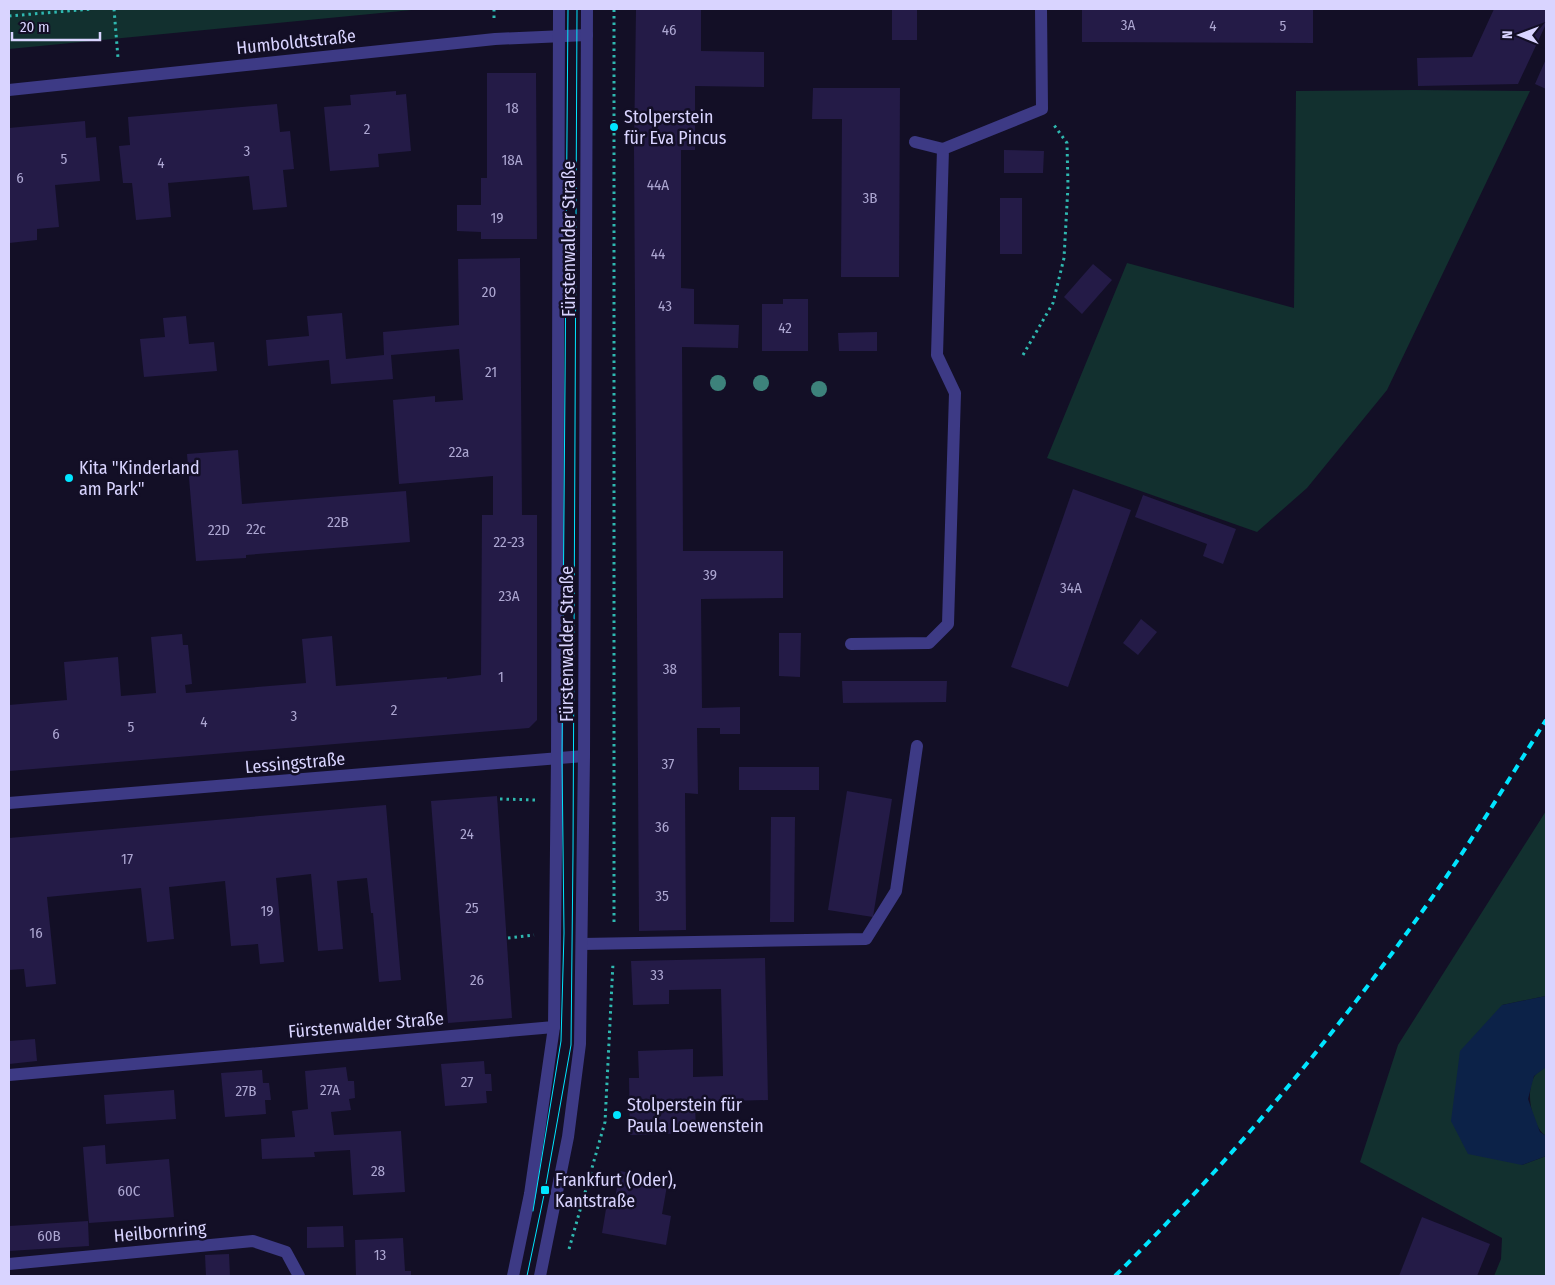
<svg xmlns="http://www.w3.org/2000/svg" width="1555" height="1285" viewBox="0 0 1555 1285" font-family="'Fira Sans Condensed',sans-serif">
<style>
.green{fill:#12302f}
.water{fill:#0c2248}
.building{fill:#241b47}
.lines{fill:none;stroke-linecap:round;stroke-linejoin:round}
.path{stroke:#2fb8b0;stroke-width:3;stroke-dasharray:2.5 4;stroke-linecap:butt}
.minor{stroke:#3d3a85;stroke-width:12}
.tram{stroke:#00e5ff;stroke-width:1}
.rail{stroke:#00e5ff;stroke-width:4;stroke-dasharray:8 6;stroke-linecap:butt}
.tree{fill:#3d827b}
.poi-dot{fill:#00e5ff;stroke:#130f26;stroke-width:2}
.labels{text-anchor:middle;dominant-baseline:central;stroke-width:5;stroke-linejoin:round;paint-order:stroke}
.number-label{font-size:15px;fill:#aca6d1}
.street-label{font-size:18px;fill:#d9d4ff;stroke:#130f26}
.poi-label{font-size:18px;fill:#d9d4ff;stroke:#130f26;text-anchor:start}
</style>
<rect width="100%" height="100%" fill="#130f26"/>
<g class="green">
<polygon points="9,9 422,9 9,49"/>
<polygon points="1414,90 1530,91 1387,390 1307,488 1257,532 1047,458 1127,263 1294,308 1296,91"/>
<polygon points="1546,811 1546,996 1502,1005 1522,1165 1546,1156 1546,1276 1494,1276 1501,1259 1502,1238 1360,1162 1398,1045"/>
<path d="M1546,1067V1136C1532,1127 1525,1092 1534,1077C1536,1073 1543,1069 1546,1067Z"/>
</g>
<polygon class="water" points="1546,996 1546,1067 1534,1076 1528,1099 1540,1132 1546,1136 1546,1156 1522,1165 1468,1154 1451,1121 1460,1051 1502,1005"/>
<g class="building">
<polygon points="636,9 701,9 701,51 764,52 764,87 695,86 695,150 681,150 681,288 694,289 694,324 739,325 738,348 682,347 683,551 783,551 783,598 701,599 702,708 740,707 740,734 720,734 720,728 697,728 698,794 685,793 686,930 639,931 634,150"/>
<rect x="892" y="9" width="25" height="31"/>
<polygon points="1082,9 1313,9 1313,43 1082,42"/>
<polygon points="1494,9 1546,9 1546,24 1518,84 1418,86 1417,58 1472,57"/>
<polygon points="1546,59 1546,89 1535,84"/>
<polygon points="487,73 536,73 537,239 481,239 481,232 457,231 457,205 481,205 481,178 487,178"/>
<polygon points="813,88 900,88 899,277 841,277 842,119 812,119"/>
<polygon points="396,91 396,95 406,94 411,151 378,154 379,167 330,171 324,107 351,105 350,95"/>
<polygon points="277,104 280,132 290,131 294,169 283,170 287,207 253,210 249,176 168,183 171,217 136,220 132,183 123,183 119,146 130,145 128,117"/>
<polygon points="85,121 86,138 96,137 100,181 55,185 59,227 37,229 37,240 9,243 9,128"/>
<polygon points="1004,150 1044,151 1043,173 1004,173"/>
<rect x="1000" y="198" width="22" height="56"/>
<polygon points="520,258 522,515 537,515 537,720 529,728 9,771 9,705 67,700 64,662 118,657 121,696 156,693 151,637 182,634 183,645 188,645 192,684 185,685 186,693 306,683 302,639 332,636 336,686 447,677 447,679 481,675 482,515 493,515 493,476 399,484 395,429 393,400 435,396 435,402 463,400 459,349 391,355 393,379 331,384 329,360 268,366 266,340 309,336 307,316 342,313 346,359 384,355 383,332 459,325 458,259"/>
<polygon points="1093,264 1112,280 1082,314 1064,297"/>
<polygon points="783,299 808,299 808,351 762,351 762,304 783,304"/>
<polygon points="186,316 189,344 214,342 217,371 144,377 140,339 165,337 163,318"/>
<polygon points="877,332 877,351 839,351 838,333"/>
<polygon points="238,450 242,504 406,491 410,542 246,555 246,558 196,561 187,454"/>
<polygon points="1073,489 1131,510 1068,687 1011,667"/>
<polygon points="1143,495 1236,529 1223,564 1203,556 1207,544 1135,517"/>
<polygon points="1141,619 1157,632 1138,655 1123,643"/>
<polygon points="779,633 801,633 800,677 779,676"/>
<polygon points="842,681 947,681 946,702 843,703"/>
<rect x="739" y="767" width="80" height="23"/>
<polygon points="847,791 892,799 873,917 828,910"/>
<polygon points="497,796 512,1018 448,1023 431,801"/>
<polygon points="386,805 401,980 379,982 373,913 371,913 367,878 337,881 343,949 318,951 311,874 276,878 284,962 260,964 258,944 231,946 225,881 169,887 174,939 147,942 141,888 47,897 56,984 26,987 24,969 9,970 9,838"/>
<polygon points="771,817 795,817 794,922 770,922"/>
<polygon points="765,958 768,1100 695,1102 696,1133 630,1135 629,1078 639,1078 638,1051 693,1049 693,1077 723,1076 721,989 669,990 669,1004 633,1005 631,961"/>
<polygon points="35,1039 37,1061 9,1064 9,1041"/>
<polygon points="484,1061 485,1074 491,1074 492,1091 486,1091 487,1103 445,1106 441,1064"/>
<polygon points="346,1067 348,1081 354,1081 355,1098 349,1099 351,1110 331,1112 334,1135 401,1131 405,1192 353,1195 350,1150 314,1152 315,1157 262,1159 261,1139 295,1137 292,1111 308,1109 305,1071"/>
<polygon points="262,1070 263,1083 269,1083 271,1100 265,1100 266,1114 225,1117 221,1073"/>
<polygon points="174,1090 176,1119 106,1124 104,1095"/>
<polygon points="105,1145 106,1164 169,1159 174,1217 89,1223 83,1147"/>
<polygon points="620,1171 668,1180 662,1214 671,1216 666,1245 602,1233 607,1203 614,1204"/>
<polygon points="1422,1217 1490,1244 1477,1276 1399,1276"/>
<polygon points="88,1221 89,1246 9,1251 9,1226"/>
<polygon points="343,1226 344,1247 307,1248 307,1227"/>
<polygon points="403,1238 405,1271 411,1271 411,1276 356,1276 355,1240"/>
<polygon points="229,1254 230,1276 206,1276 205,1255"/>
</g>
<g class="lines">
<g class="path">
<polyline points="114,9 118,58"/>
<polyline points="494,9 494,19"/>
<polyline points="9,16 92,9"/>
<polyline points="1023,355 1053,303 1064,258 1068,186 1067,143 1054,125"/>
<polyline points="500,799 536,800"/>
<polyline points="614,922 614,9"/>
<polyline points="508,938 534,935"/>
<polyline points="569,1249 605,1122 613,963"/>
</g>
<g class="minor">
<polyline points="9,90 495,39 587,35"/>
<polyline points="915,142 943,149"/>
<polyline points="851,644 929,643 948,624 955,393 937,355 943,149 1042,109 1041,9"/>
<polyline points="9,803 584,756"/>
<polyline points="582,944 866,939 896,891 917,746"/>
<polyline points="9,1075 554,1027"/>
<polyline points="9,1264 253,1241 286,1252 299,1276"/>
<polyline points="513,1276 530,1194 554,1027 557,759 559,9"/>
<polyline points="540,1276 568,1137 580,1044 584,756 587,9"/>
</g>
<g class="tram">
<polyline points="533,1211 561,1041 564,933 562,758 568,9"/>
<polyline points="527,1276 545,1190 571,1045 573,852 577,9"/>
</g>
<path class="rail" d="M1115,1276C1234,1158 1342,1027 1438,889C1476,834 1511,776 1546,720"/>
</g>
<g class="tree">
<circle cx="718" cy="383" r="8"/>
<circle cx="761" cy="383" r="8"/>
<circle cx="819" cy="389" r="8"/>
</g>
<g class="poi-dot">
<circle cx="614" cy="127" r="5"/>
<circle cx="69" cy="478" r="5"/>
<circle cx="617" cy="1115" r="5"/>
<rect x="540" y="1185" width="10" height="10" rx="2.5"/>
</g>
<g class="labels">
<g class="number-label">
<text x="1128" y="25">3A</text>
<text x="1213" y="26">4</text>
<text x="1283" y="26">5</text>
<text x="669" y="30">46</text>
<text x="512" y="108">18</text>
<text x="367" y="129">2</text>
<text x="247" y="151">3</text>
<text x="64" y="159">5</text>
<text x="512" y="160">18A</text>
<text x="161" y="163">4</text>
<text x="20" y="178">6</text>
<text x="658" y="185">44A</text>
<text x="870" y="198">3B</text>
<text x="497" y="218">19</text>
<text x="658" y="254">44</text>
<text x="489" y="292">20</text>
<text x="665" y="306">43</text>
<text x="785" y="328">42</text>
<text x="491" y="372">21</text>
<text x="459" y="452">22a</text>
<text x="338" y="522">22B</text>
<text x="256" y="529">22c</text>
<text x="219" y="530">22D</text>
<text x="509" y="542">22-23</text>
<text x="710" y="575">39</text>
<text x="1071" y="588">34A</text>
<text x="509" y="596">23A</text>
<text x="670" y="669">38</text>
<text x="501" y="677">1</text>
<text x="394" y="710">2</text>
<text x="294" y="716">3</text>
<text x="204" y="722">4</text>
<text x="131" y="727">5</text>
<text x="56" y="734">6</text>
<text x="668" y="764">37</text>
<text x="662" y="827">36</text>
<text x="467" y="834">24</text>
<text x="127" y="859">17</text>
<text x="662" y="896">35</text>
<text x="472" y="908">25</text>
<text x="267" y="911">19</text>
<text x="36" y="933">16</text>
<text x="657" y="975">33</text>
<text x="477" y="980">26</text>
<text x="467" y="1082">27</text>
<text x="330" y="1090">27A</text>
<text x="246" y="1091">27B</text>
<text x="378" y="1171">28</text>
<text x="129" y="1191">60C</text>
<text x="49" y="1236">60B</text>
<text x="380" y="1255">13</text>
</g>
<g class="street-label">
<text transform="translate(296 42) rotate(-6)">Humboldtstraße</text>
<text transform="translate(569 239) rotate(-90)">Fürstenwalder Straße</text>
<text transform="translate(567 644) rotate(-90)">Fürstenwalder Straße</text>
<text transform="translate(295 763) rotate(-5)">Lessingstraße</text>
<text transform="translate(366 1025) rotate(-5)">Fürstenwalder Straße</text>
<text transform="translate(160 1232) rotate(-5)">Heilbornring</text>
</g>
<g class="poi-label">
<text x="624" y="117">Stolperstein<tspan x="624" dy="21">für Eva Pincus</tspan></text>
<text x="79" y="468">Kita "Kinderland<tspan x="79" dy="21">am Park"</tspan></text>
<text x="627" y="1105">Stolperstein für<tspan x="627" dy="21">Paula Loewenstein</tspan></text>
<text x="555" y="1180">Frankfurt (Oder),<tspan x="555" dy="21">Kantstraße</tspan></text>
</g>
</g>
<rect width="1555" height="1285" fill="none" stroke="#d9d4ff" stroke-width="20"/>
<g transform="translate(1520 35) rotate(271)" stroke="#130f26" stroke-width="4" paint-order="stroke">
<path d="M0-4L9 19L0 12L-9 19Z" fill="#d9d4ff"/>
<text y="-8" font-size="14" font-weight="bold" text-anchor="middle" fill="#d9d4ff">N</text>
</g>
<path d="M12 32v8h88v-8" fill="none" stroke="#d9d4ff" stroke-width="2.5"/>
<text x="20" y="32" font-size="15" fill="#d9d4ff" stroke="#130f26" stroke-width="4" paint-order="stroke">20 m</text>
</svg>
